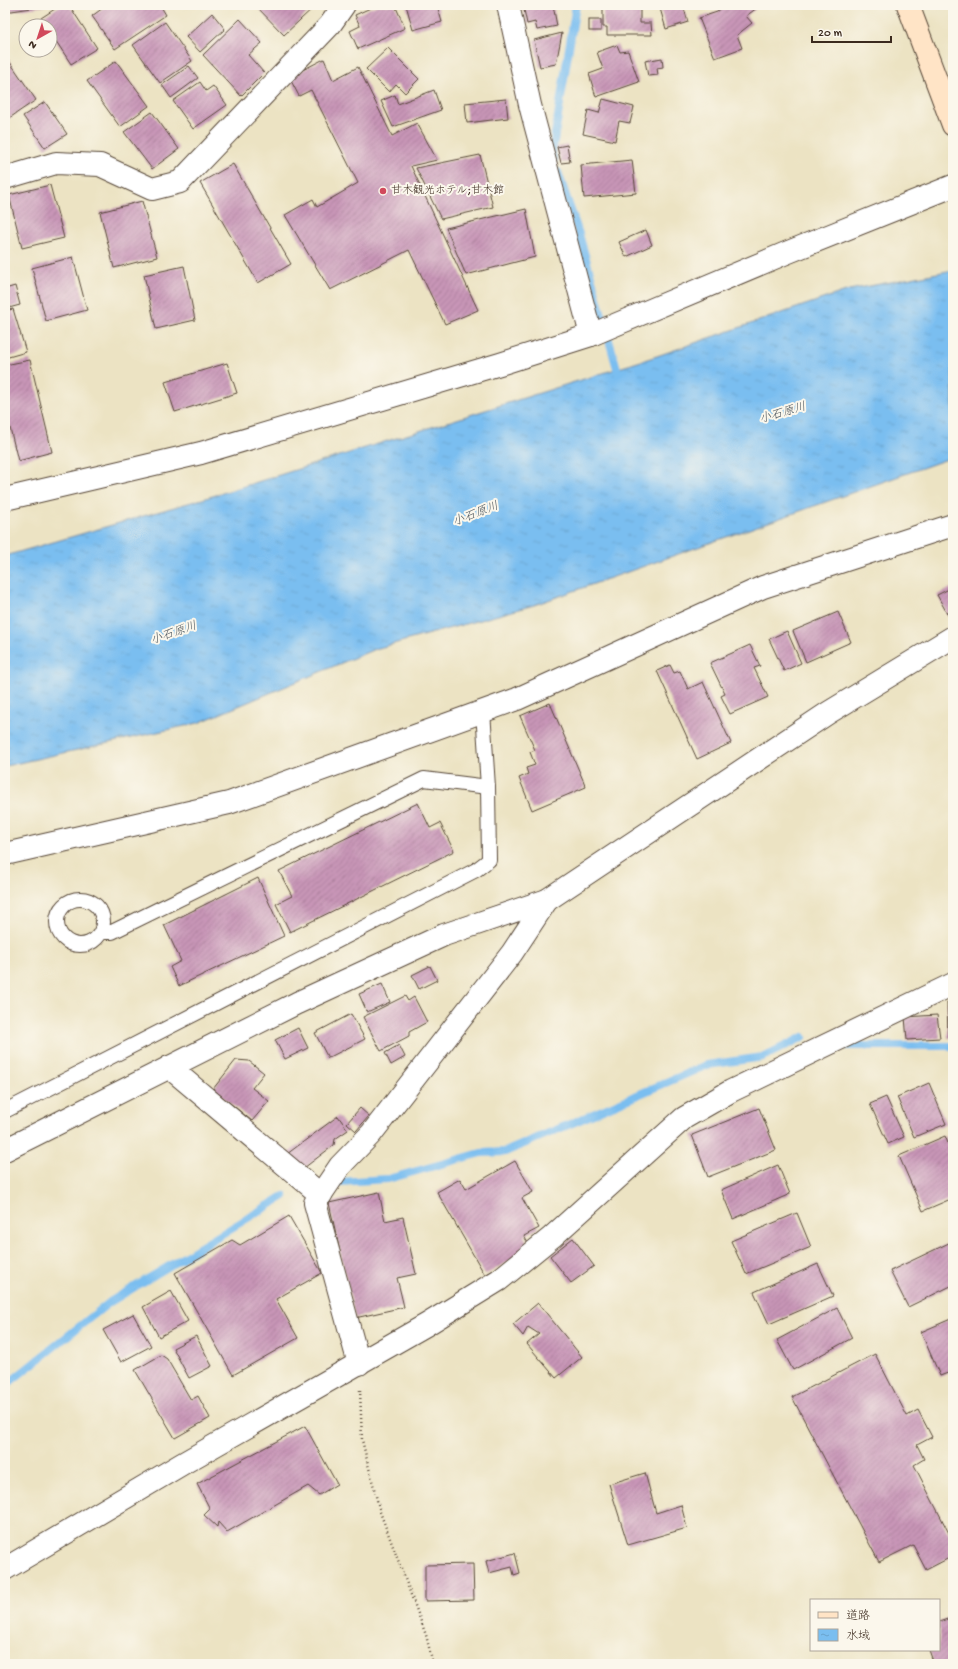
<svg xmlns="http://www.w3.org/2000/svg" width="958" height="1669" viewBox="0 0 958 1669" font-family="'Gochi Hand','Klee One',sans-serif">
<style>
.water{fill:url(#water-ripples);stroke:#5a7487}
.lines{fill:none;stroke-linecap:round;stroke-linejoin:round}
.stream{stroke:#7abef0;stroke-width:8}
.building{fill:url(#building-hatch)}
.service-casing{stroke:#564637;stroke-width:16}
.minor-casing{stroke:#564637;stroke-width:24}
.secondary-casing{stroke:#564637;stroke-width:24}
.path{stroke:#564637;stroke-width:2.5;stroke-dasharray:1 3;stroke-linecap:butt}
.service{stroke:#fff;stroke-width:14}
.minor{stroke:#fff;stroke-width:22}
.secondary{stroke:#ffe4c6;stroke-width:22}
.poi-dot{fill:#d1495b;stroke:#fbf7ec;stroke-width:1.5}
.labels{text-anchor:middle;dominant-baseline:central;stroke-width:4;stroke-linejoin:round;paint-order:stroke}
.poi-label{font-size:11px;fill:#3b2a1e;stroke:#fbf7ec;text-anchor:start}
.water-label{font-size:12px;font-style:italic;fill:#4e565d;stroke:#fbf7ec}
</style>
<defs>
<pattern id="water-ripples" width="26" height="14" patternUnits="userSpaceOnUse"><rect width="26" height="14" fill="#7abef0"/><path d="M2 4q2-2 4 0t4 0M15 11q2-2 4 0t4 0" fill="none" stroke="#6aa3cd"/></pattern>
<pattern id="building-hatch" width="6" height="6" patternUnits="userSpaceOnUse"><rect width="6" height="6" fill="#c895b7"/><path d="M-1 1l2-2M0 6l6-6M5 7l2-2" fill="none" stroke="#a47a94"/></pattern>
</defs>
<rect width="100%" height="100%" fill="#fbf7ec"/>
<filter id="ink" filterUnits="userSpaceOnUse"><feTurbulence type="fractalNoise" baseFrequency=".025" numOctaves="2"/><feDisplacementMap in="SourceGraphic" scale="8" xChannelSelector="R" yChannelSelector="G"/><feConvolveMatrix kernelMatrix="1 2 1 2 8 2 1 2 1" color-interpolation-filters="sRGB"/></filter>
<filter id="wash" filterUnits="userSpaceOnUse"><feTurbulence type="fractalNoise" baseFrequency=".012" numOctaves="4" result="noise"/><feDisplacementMap in="SourceGraphic" scale="16" xChannelSelector="R" yChannelSelector="G"/><feGaussianBlur stdDeviation="0.9" result="paint"/><feColorMatrix in="noise" values="0 0 0 0 0 0 0 0 0 0 0 0 0 0 0 0 0 1.4 0 .05"/><feComposite in="paint" operator="in"/></filter>
<g filter="url(#wash)">
<rect width="100%" height="100%" fill="#ece3c3"/>
<polygon class="water" points="953,270 953,457 534,605 375,649 198,723 5,766 5,556 216,495 657,356 849,290"/>
<g class="lines">
<g class="stream">
<polyline points="554,159 552,153 576,5"/>
<polyline points="558,172 579,234 620,379"/>
<polyline points="849,1046 953,1046"/>
<polyline points="339,1182 388,1179 481,1153 505,1152 707,1065 763,1057 803,1037"/>
<polyline points="5,1386 110,1302 284,1196"/>
</g>
</g>
<g id="blocks">
<g class="building">
<polygon points="5,5 45,5 45,6 5,12"/>
<polygon points="61,5 69,5 97,48 71,64 50,32 50,26 46,26 41,18"/>
<polygon points="107,5 160,5 166,15 115,49 92,16"/>
<polygon points="255,5 316,5 284,35"/>
<polygon points="377,5 395,5 405,28 358,49 350,31 360,26 355,15"/>
<polygon points="406,5 437,5 442,22 413,30"/>
<polygon points="523,5 553,5 557,26 537,30 535,22 527,24"/>
<polygon points="603,5 640,5 640,23 651,23 652,35 607,35 607,27 603,27"/>
<polygon points="659,5 683,5 688,22 666,29"/>
<polygon points="725,5 761,5 746,16 752,23 737,35 742,48 715,58 699,18 717,12"/>
<polygon points="212,13 225,29 200,52 186,37"/>
<polygon points="240,19 262,43 248,55 264,73 241,96 203,55"/>
<rect x="589" y="20" width="12" height="11"/>
<polygon points="165,22 192,61 160,83 133,45"/>
<polygon points="562,33 556,64 540,67 534,40"/>
<polygon points="617,45 620,52 628,51 639,82 596,97 589,74 603,69 597,52"/>
<polygon points="388,48 419,79 405,93 396,84 389,92 366,69"/>
<polygon points="5,55 36,100 5,121"/>
<polygon points="662,58 663,67 657,68 658,75 648,76 645,61"/>
<polygon points="324,59 333,80 358,67 392,136 417,123 437,160 411,166 478,310 445,324 409,250 330,290 285,215 313,199 317,207 358,183 311,90 299,96 289,77"/>
<polygon points="116,61 149,106 120,127 87,81"/>
<polygon points="189,66 198,78 171,98 162,85"/>
<polygon points="200,82 206,91 213,86 227,105 193,129 173,101"/>
<polygon points="434,90 441,110 393,127 381,101 395,95 398,104"/>
<polygon points="506,99 508,118 467,123 465,103"/>
<polygon points="603,99 634,107 630,123 619,121 615,141 583,134 588,110 599,113"/>
<polygon points="45,102 67,134 45,148 23,116"/>
<polygon points="152,112 179,149 152,169 124,132"/>
<polygon points="567,145 570,162 561,163 557,147"/>
<polygon points="480,155 493,207 441,219 416,168"/>
<polygon points="632,160 636,193 584,198 581,165"/>
<polygon points="233,164 291,264 258,283 200,183"/>
<polygon points="50,185 64,238 22,248 9,195"/>
<polygon points="142,201 157,257 114,268 100,212"/>
<polygon points="526,209 535,257 466,275 446,228"/>
<polygon points="646,230 652,245 626,257 619,242"/>
<polygon points="73,257 87,310 46,321 32,268"/>
<polygon points="184,266 195,320 156,329 144,275"/>
<polygon points="15,286 20,305 5,309 5,289"/>
<polygon points="13,309 26,352 5,358 5,311"/>
<polygon points="30,360 52,452 18,461 5,407 5,365"/>
<polygon points="227,363 237,393 175,412 165,382"/>
<polygon points="953,587 953,624 937,595"/>
<polygon points="838,612 851,642 806,662 793,631"/>
<polygon points="787,631 801,663 784,671 769,639"/>
<polygon points="750,645 760,666 754,668 768,697 730,714 721,696 725,694 710,663"/>
<polygon points="670,665 674,673 680,671 688,689 703,682 731,743 697,759 657,671"/>
<polygon points="550,703 586,787 532,810 519,778 528,774 526,768 535,765 530,752 535,750 520,716"/>
<polygon points="418,803 430,828 440,823 454,851 290,932 276,904 292,896 279,871"/>
<polygon points="258,878 284,936 179,986 170,967 181,961 164,925"/>
<polygon points="430,966 437,980 419,989 412,975"/>
<polygon points="382,984 390,1002 367,1012 359,994"/>
<polygon points="405,996 408,1001 414,997 427,1022 409,1032 409,1036 381,1051 363,1017"/>
<polygon points="947,1002 953,1002 953,1038 948,1038"/>
<polygon points="351,1014 365,1039 328,1058 315,1033"/>
<polygon points="937,1015 940,1038 907,1040 905,1017"/>
<polygon points="298,1028 308,1048 285,1059 275,1040"/>
<polygon points="399,1045 405,1057 391,1065 385,1053"/>
<polygon points="236,1060 249,1061 264,1073 252,1088 269,1101 252,1121 213,1089"/>
<polygon points="929,1083 946,1124 914,1137 897,1097"/>
<polygon points="886,1097 904,1137 888,1144 870,1104"/>
<polygon points="360,1108 369,1116 356,1131 347,1123"/>
<polygon points="759,1108 776,1150 708,1177 692,1135"/>
<polygon points="338,1116 348,1130 335,1139 334,1145 300,1171 287,1154"/>
<polygon points="945,1136 953,1155 953,1198 923,1211 899,1156"/>
<polygon points="515,1161 533,1192 522,1198 539,1228 524,1236 531,1249 485,1275 437,1192 460,1179 466,1189"/>
<polygon points="778,1165 790,1194 733,1219 721,1190"/>
<polygon points="379,1192 385,1221 403,1217 416,1274 397,1278 404,1307 355,1318 329,1203"/>
<polygon points="797,1213 811,1247 746,1274 731,1241"/>
<polygon points="289,1216 322,1273 276,1299 298,1338 233,1375 175,1273 232,1240 240,1245"/>
<polygon points="573,1238 594,1266 571,1283 550,1256"/>
<polygon points="953,1241 953,1285 908,1307 890,1271"/>
<polygon points="818,1264 833,1296 769,1324 754,1292"/>
<polygon points="171,1291 188,1321 159,1337 143,1307"/>
<polygon points="538,1303 582,1357 556,1378 527,1344 539,1334 528,1327 523,1336 513,1324"/>
<polygon points="837,1308 852,1338 793,1370 777,1340"/>
<polygon points="133,1314 151,1346 121,1362 103,1330"/>
<polygon points="953,1318 953,1371 940,1376 921,1332"/>
<polygon points="196,1336 212,1366 189,1378 173,1348"/>
<polygon points="875,1354 907,1416 918,1410 932,1437 917,1445 924,1459 914,1465 953,1541 953,1556 926,1570 913,1545 879,1562 792,1397"/>
<polygon points="161,1355 167,1359 191,1400 198,1396 210,1418 175,1438 135,1370"/>
<polygon points="305,1426 337,1484 319,1495 308,1486 227,1532 218,1522 217,1527 204,1515 210,1509 197,1484"/>
<polygon points="645,1473 656,1513 681,1505 687,1528 628,1545 609,1484"/>
<polygon points="515,1553 520,1573 514,1575 512,1567 489,1573 486,1561"/>
<polygon points="473,1564 474,1600 425,1601 425,1565"/>
<polygon points="953,1617 953,1663 934,1664 929,1650 939,1650 939,1622"/>
</g>
</g>
</g>
<g filter="url(#ink)">
<use href="#blocks" fill-opacity="0" stroke="#564637" stroke-width="1"/>
<g class="lines">
<defs>
<g id="service">
<circle cx="80" cy="922" r="23"/>
<polyline points="101,932 112,932 424,779 488,787"/>
<polyline points="5,1111 476,870 489,860 488,787 483,711"/>
</g>
<g id="minor">
<polyline points="508,5 530,105 591,335"/>
<polyline points="5,178 56,163 100,165 152,189 180,182 330,25 344,5"/>
<polyline points="5,499 201,453 500,364 591,335 786,253 953,186"/>
<polyline points="5,854 229,803 517,699 763,587 953,525"/>
<polyline points="169,1067 321,1195"/>
<polyline points="5,1150 297,1003 444,935 547,900 828,713 953,637"/>
<polyline points="359,1364 315,1203 340,1166 371,1134 512,953 547,900"/>
<polyline points="5,1569 182,1464 426,1325 499,1280 552,1237 684,1118 731,1091 953,984"/>
</g>
<polyline id="secondary" points="908,5 953,125"/>
</defs>
<use href="#service" class="service-casing"/>
<use href="#minor" class="minor-casing"/>
<use href="#secondary" class="secondary-casing"/>
<polyline class="path" points="360,1390 362,1440 380,1512 426,1635 433,1664"/>
<use href="#service" class="service"/>
<use href="#minor" class="minor"/>
<use href="#secondary" class="secondary"/>
</g>
</g>
<circle class="poi-dot" cx="383" cy="191" r="4"/>
<g class="labels">
<g class="poi-label">
<text x="391" y="191">甘木観光ホテル;甘木館</text>
</g>
<g class="water-label">
<text transform="translate(783 414) rotate(-16)">小石原川</text>
<text transform="translate(476 515) rotate(-21)">小石原川</text>
<text transform="translate(174 634) rotate(-19)">小石原川</text>
</g>
</g>
<rect width="958" height="1669" fill="none" stroke="#fbf7ec" stroke-width="20"/>
<rect x="810" y="1599" width="130" height="52" fill="#fbf7ec" stroke="#aea59a"/>
<rect x="818" y="1612" width="20" height="6" fill="#ffe4c6" stroke="#aea59a"/>
<text x="846" y="1619" font-size="12" fill="#3b2a1e">道路</text>
<rect x="818" y="1629" width="20" height="12" fill="url(#water-ripples)" stroke="#aea59a"/>
<text x="846" y="1639" font-size="12" fill="#3b2a1e">水域</text>
<g transform="translate(38 38) rotate(219)"><circle r="19" fill="#fbf7ec" stroke="#aea59a"/>
<path d="M0-3L7 15L0 10L-7 15Z" fill="#d1495b"/>
<text y="-6" font-size="11" font-weight="bold" text-anchor="middle" fill="#3b2a1e">N</text>
</g>
<path d="M812 36v6h79v-6" fill="none" stroke="#3b2a1e" stroke-width="2"/>
<text x="818" y="36" font-size="12" fill="#3b2a1e" stroke="#fbf7ec" stroke-width="3" paint-order="stroke">20 m</text>
</svg>
